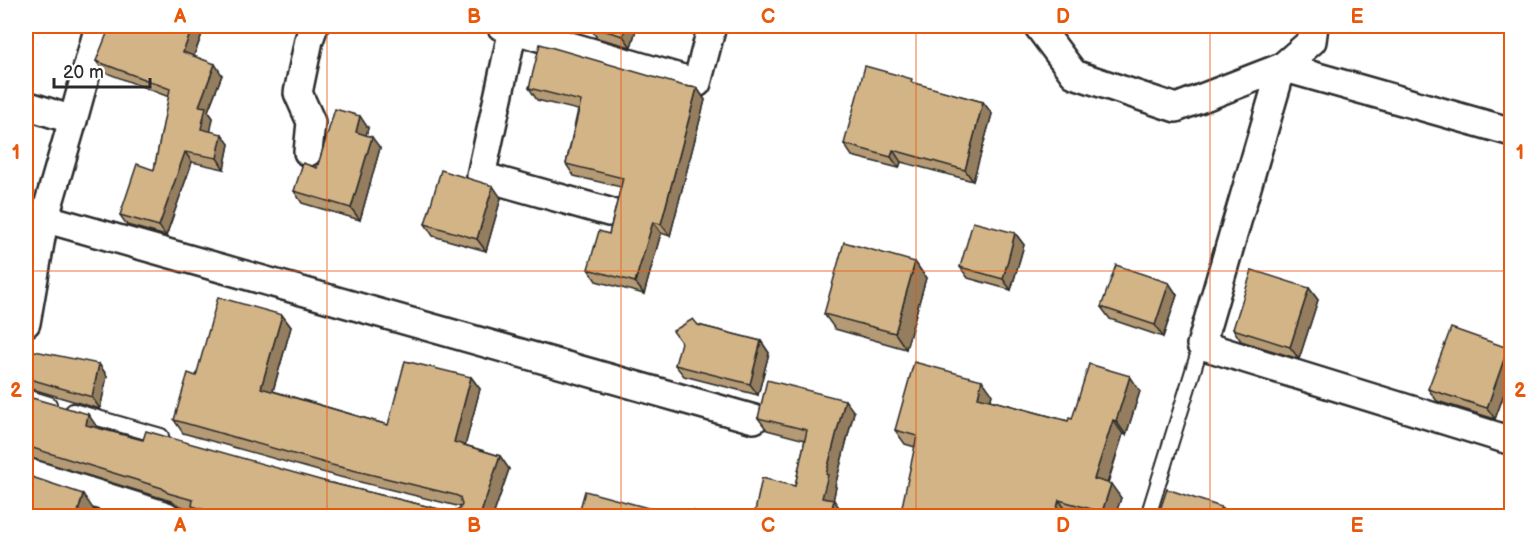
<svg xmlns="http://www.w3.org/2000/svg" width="1537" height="542" viewBox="0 0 1537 542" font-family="'Balsamiq Sans',sans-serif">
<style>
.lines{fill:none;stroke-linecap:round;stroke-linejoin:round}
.lane-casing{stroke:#2b2b2b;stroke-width:18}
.street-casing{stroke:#2b2b2b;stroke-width:32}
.lane{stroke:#fff;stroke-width:14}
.street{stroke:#fff;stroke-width:27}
.wall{fill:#b59b74;stroke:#2b2b2b;stroke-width:1.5}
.shaded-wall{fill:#947e5e;stroke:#2b2b2b;stroke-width:1.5}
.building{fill:#d3b487;stroke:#2b2b2b;stroke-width:1.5}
.grid{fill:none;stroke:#e8590c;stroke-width:1.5;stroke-opacity:0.55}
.neatline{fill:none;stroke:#e8590c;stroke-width:2}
.grid-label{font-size:20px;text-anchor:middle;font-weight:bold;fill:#e8590c}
</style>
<rect width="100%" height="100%" fill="#fff"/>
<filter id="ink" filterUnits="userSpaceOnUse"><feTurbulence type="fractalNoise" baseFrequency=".0167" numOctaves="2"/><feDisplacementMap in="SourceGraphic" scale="12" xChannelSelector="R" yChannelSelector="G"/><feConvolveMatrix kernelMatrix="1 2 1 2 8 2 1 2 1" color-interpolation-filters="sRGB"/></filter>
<g filter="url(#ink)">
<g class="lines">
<defs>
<g id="lane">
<polyline points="26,397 49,404"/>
<polyline points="73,411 161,436"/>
<polyline points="1148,516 1201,345"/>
</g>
<g id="street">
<polyline points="501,26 697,83 712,26"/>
<polyline points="1038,26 1074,74 1176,108 1282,67 1512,132"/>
<polyline points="1314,26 1312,41 1282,67 1201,345 1512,441"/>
<polyline points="513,29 481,176 609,212"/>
<polyline points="26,105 73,120"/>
<polyline points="308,152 311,122 298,93 309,40 314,26"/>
<polyline points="26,213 754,419"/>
<polyline points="26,323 44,220 73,120 99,26"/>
<polyline points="26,472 166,516"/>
</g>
</defs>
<use href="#lane" class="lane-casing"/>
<use href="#street" class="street-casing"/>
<use href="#lane" class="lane"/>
<use href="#street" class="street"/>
</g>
<g class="wall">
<polygon points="166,26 205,26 194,56 222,75 208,111 213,118 210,131 229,144 224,169 192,162 166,236 127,225 120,215 154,170 169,97 104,72 96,61 166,27"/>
<polygon points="589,26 637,26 631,47 597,38"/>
<polygon points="916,84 983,102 992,114 973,181 901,162 899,168 852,156 844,144"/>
<polygon points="684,86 697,88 705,100 670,236 661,233 644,294 596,281 588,269 609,234 621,187 574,176 566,164 578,110 537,100 529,88"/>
<polygon points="368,128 366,135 380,148 360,220 302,203 294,191 317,168"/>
<polygon points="501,198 486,251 433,236 425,224"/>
<polygon points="1015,233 1024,245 1011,290 968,278 960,267"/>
<polygon points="915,262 926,278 906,349 835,329 824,314"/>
<polygon points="1169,283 1177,295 1163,337 1110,319 1101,307"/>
<polygon points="1309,288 1318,300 1299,359 1241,341 1233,329"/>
<polygon points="282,315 291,327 273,391 388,425 471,377 480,389 465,445 500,456 509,469 493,516 199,516 195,510 177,505 171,501 28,457 26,453 26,422 97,427 96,428 143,440 327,482 451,512 459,510 461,507 340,477 183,433 174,420 196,376"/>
<polygon points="698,325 761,341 769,353 758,395 684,376 675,365"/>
<polygon points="1508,348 1512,353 1512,372 1495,419 1437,401 1428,389"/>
<polygon points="99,364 107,376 100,409 32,389 26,380 26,370"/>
<polygon points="1140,391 1126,435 1123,434 1108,483 1121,498 1115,516 1078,516 1069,514 915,447 905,444 895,430 992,394 991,400 1068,421"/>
<polygon points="854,412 835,486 836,487 833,500 843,513 842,516 754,516 795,486 805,440 767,430 758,418"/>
</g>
<g class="shaded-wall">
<polygon points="193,26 205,26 191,63 183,52"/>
<polygon points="626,26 637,26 631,47 623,36"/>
<polygon points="215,64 222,75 208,111 213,118 209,140 201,129 199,106"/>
<polygon points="697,88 705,100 670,236 661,224"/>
<polygon points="983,102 992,114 973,181 965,170"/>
<polygon points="360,116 368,128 364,144 356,132"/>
<polygon points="222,134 229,144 224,169 217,158"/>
<polygon points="372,137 380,148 360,220 351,208"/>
<polygon points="893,150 901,162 899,168 891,157"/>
<polygon points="185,152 192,162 166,236 159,226"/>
<polygon points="493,186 501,198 486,251 477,239"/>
<polygon points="653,222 661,233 644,294 635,282"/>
<polygon points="1015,233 1024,245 1011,290 1003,279"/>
<polygon points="915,262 926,278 906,349 895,333"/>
<polygon points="1169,283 1177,295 1163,337 1155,325"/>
<polygon points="1309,288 1318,300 1299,359 1290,347"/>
<polygon points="282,315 291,327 270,401 261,388"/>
<polygon points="761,341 769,353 758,395 750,384"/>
<polygon points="1508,348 1512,353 1512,372 1495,419 1487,408"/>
<polygon points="99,364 107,376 100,409 92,397"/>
<polygon points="1130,376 1140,391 1126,435 1116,421"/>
<polygon points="471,377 480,389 463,454 454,442"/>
<polygon points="982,380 992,394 988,411 978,397"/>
<polygon points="845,400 854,412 835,486 836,487 831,510 822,498 826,474"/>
<polygon points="88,414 97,427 94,438 86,425"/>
<polygon points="1113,420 1123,434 1104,493 1094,479"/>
<polygon points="500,456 509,469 493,516 480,516"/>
<polygon points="1111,484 1121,498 1115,516 1105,516 1102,512"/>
<polygon points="83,494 94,510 92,516 77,516"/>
<polygon points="834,500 843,513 842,516 830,516"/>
<polygon points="1059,500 1069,514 1069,516 1055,516"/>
<polygon points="1221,507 1228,516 1217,516"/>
</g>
<g class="building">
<polygon points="110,26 161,26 166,27 166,26 193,26 183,52 215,64 199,106 206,107 201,129 222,134 217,158 185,152 159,226 120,215 137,164 154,170 170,89 96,61"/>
<polygon points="589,26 626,26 623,36"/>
<polygon points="540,44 684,86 697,88 661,224 653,222 635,282 588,269 599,231 609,234 623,178 566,164 581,101 529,88"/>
<polygon points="865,66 912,79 911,82 983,102 965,170 893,150 891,157 844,144"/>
<polygon points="335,109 360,116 356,132 372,137 351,208 294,191 303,163 317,168"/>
<polygon points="441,170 493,186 477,239 425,224"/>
<polygon points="973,222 1015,233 1003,279 960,267"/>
<polygon points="844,242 915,262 895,333 824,314"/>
<polygon points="1116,265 1169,283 1155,325 1101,307"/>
<polygon points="1252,270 1309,288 1290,347 1233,329"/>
<polygon points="218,297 282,315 261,388 388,425 405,361 471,377 454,442 500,456 480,516 215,516 216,513 192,506 193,500 168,493 162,488 26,446 26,422 32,398 88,414 86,425 143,440 146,431 327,482 451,512 459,510 462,505 460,497 455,495 332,465 174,420 188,373 196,376"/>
<polygon points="693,319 698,325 761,341 750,384 675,365 681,342 673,331"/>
<polygon points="1451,328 1508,348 1487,408 1428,389"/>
<polygon points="30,350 99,364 92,397 26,378 26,370"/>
<polygon points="914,362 982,380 978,397 1068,421 1069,418 1072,419 1089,364 1130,376 1116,421 1113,420 1094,479 1111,484 1102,512 1059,500 1055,516 900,516 917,436 895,430"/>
<polygon points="767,380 845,400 826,474 828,475 822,498 834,500 830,516 754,516 762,478 795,486 807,430 758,418"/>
<polygon points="26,475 83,494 77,516 26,516"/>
<polygon points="1167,489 1221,507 1217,516 1158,516"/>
<polygon points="585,491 678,516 578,516"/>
<polygon points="693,511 711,516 691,516"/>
</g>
</g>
<path class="grid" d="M327,26V516M621,26V516M916,26V516M1210,26V516M26,271H1512"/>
<rect width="1537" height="542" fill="none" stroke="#fff" stroke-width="66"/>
<path d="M54 78v9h96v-9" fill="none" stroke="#2b2b2b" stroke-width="3"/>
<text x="63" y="78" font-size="18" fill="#2b2b2b" stroke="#ffffff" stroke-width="4.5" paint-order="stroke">20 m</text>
<rect x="33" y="33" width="1471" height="476" class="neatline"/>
<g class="grid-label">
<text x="180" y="23">A</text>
<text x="474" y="23">B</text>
<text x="768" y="23">C</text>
<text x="1063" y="23">D</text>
<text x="1357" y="23">E</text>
<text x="16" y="159">1</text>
<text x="1520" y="159">1</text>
<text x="16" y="397">2</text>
<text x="1520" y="397">2</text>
<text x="180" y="532">A</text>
<text x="474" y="532">B</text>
<text x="768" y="532">C</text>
<text x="1063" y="532">D</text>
<text x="1357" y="532">E</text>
</g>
</svg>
